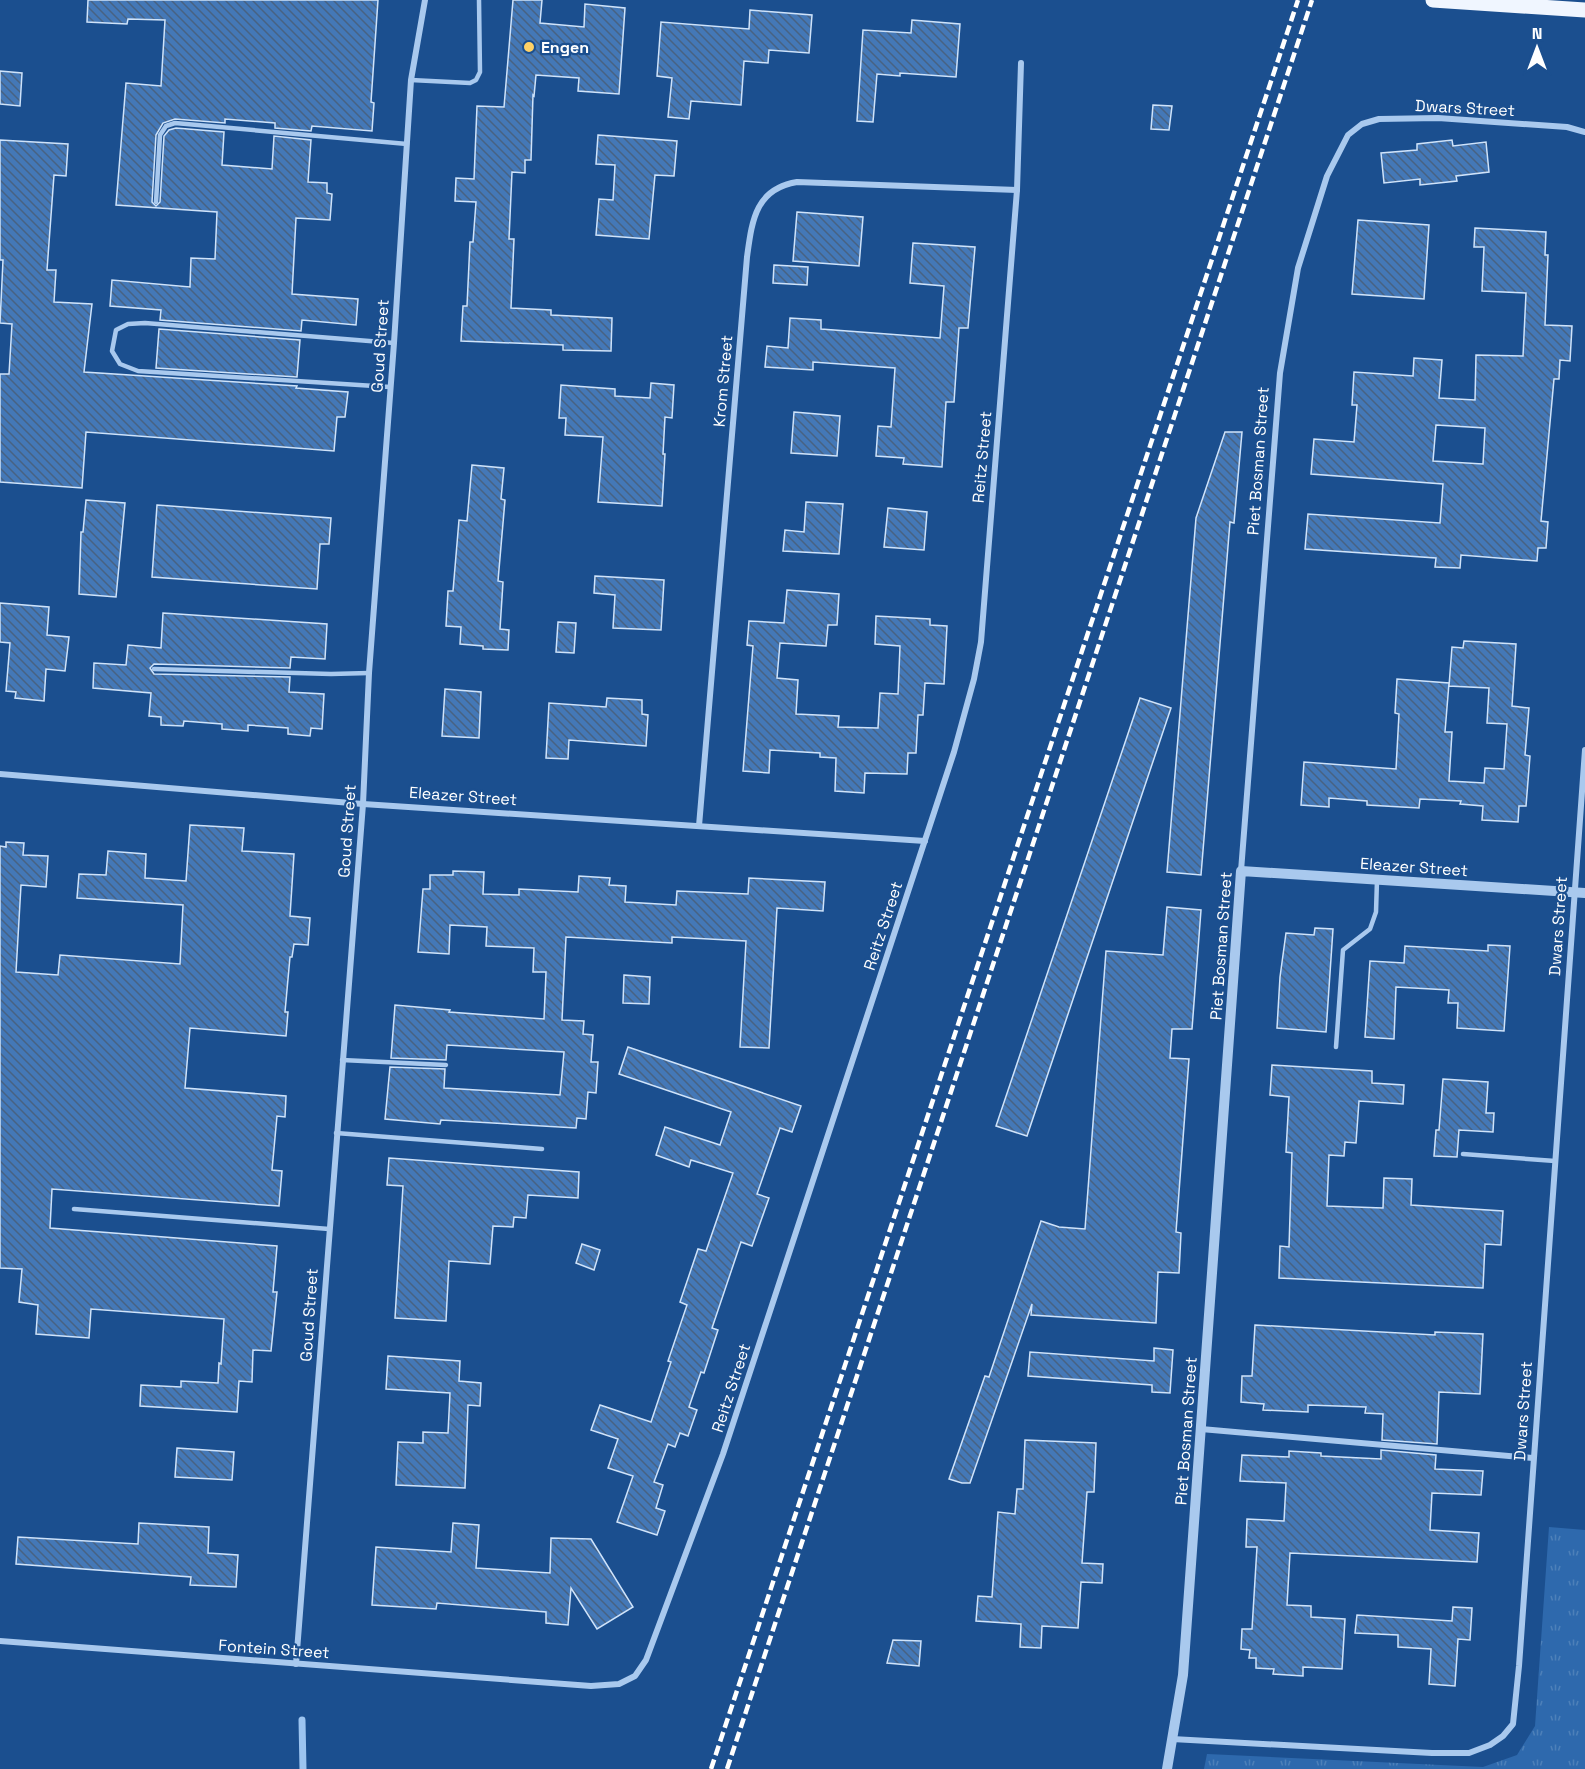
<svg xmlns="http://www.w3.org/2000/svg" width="1585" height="1769" viewBox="0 0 1585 1769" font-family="'Space Grotesk',sans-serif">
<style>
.grass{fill:url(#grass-tufts)}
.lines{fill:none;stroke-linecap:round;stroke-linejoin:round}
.stream{stroke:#9cc4f0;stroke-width:7}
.building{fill:url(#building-back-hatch);stroke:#cfe3fa;stroke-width:1.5;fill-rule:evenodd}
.service{stroke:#a9c9ee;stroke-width:4.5}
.minor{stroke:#a9c9ee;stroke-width:6}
.tertiary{stroke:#a9c9ee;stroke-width:10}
.primary{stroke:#f0f6ff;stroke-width:15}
.rail{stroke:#fff;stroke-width:4.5;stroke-dasharray:10 4.5;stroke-linecap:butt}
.poi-dot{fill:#ffd166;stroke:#1b4f8f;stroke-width:2}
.labels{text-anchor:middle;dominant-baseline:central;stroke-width:4.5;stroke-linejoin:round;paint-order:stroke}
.poi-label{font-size:16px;font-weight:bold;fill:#fff;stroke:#1b4f8f;text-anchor:start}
.street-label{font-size:16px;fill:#fff;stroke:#1b4f8f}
</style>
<defs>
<pattern id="grass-tufts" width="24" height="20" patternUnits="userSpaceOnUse" patternTransform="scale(1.5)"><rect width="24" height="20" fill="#2e69ad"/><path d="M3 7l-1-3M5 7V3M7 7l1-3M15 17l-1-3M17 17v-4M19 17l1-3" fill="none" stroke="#4d80b9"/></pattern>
<pattern id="building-back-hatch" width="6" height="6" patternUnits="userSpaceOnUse" patternTransform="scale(1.5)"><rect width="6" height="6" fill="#4478b7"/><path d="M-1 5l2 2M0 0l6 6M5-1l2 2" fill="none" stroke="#486282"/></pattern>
</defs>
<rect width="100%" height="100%" fill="#1b4f8f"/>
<polygon class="grass" points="1549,1527 1585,1530 1585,1769 1204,1769 1207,1754 1483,1767 1517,1755 1535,1726"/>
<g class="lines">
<polyline class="stream" points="302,1720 303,1769"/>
</g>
<g class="building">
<polygon points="88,0 378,0 371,102 374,103 372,131 312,126 311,131 275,128 275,123 225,119 225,123 175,119 163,123 156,135 152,202 156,206 160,202 164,136 169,130 176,128 224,132 222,165 272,169 274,136 311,140 308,182 327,183 327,193 332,194 330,220 296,218 292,294 358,299 356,325 302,320 301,331 160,320 161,310 110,306 112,280 190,287 191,258 215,259 217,212 116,205 126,83 161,86 165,20 128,19 127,24 87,22"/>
<polygon points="513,0 542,0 540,23 584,27 585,4 625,8 619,94 578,91 579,78 536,75 534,96 533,95 531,160 525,160 525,173 512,172 509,239 514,239 511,308 551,310 551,315 612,318 611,351 563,350 563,345 461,341 463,306 467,306 470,242 473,242 476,202 455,201 456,178 474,179 477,106 504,107"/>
<polygon points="750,10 812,15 809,53 769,50 768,63 744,61 741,105 691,101 689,119 668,117 672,78 657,76 661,22 749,29"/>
<polygon points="912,20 960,24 956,77 900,73 900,76 877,74 873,122 857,121 863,30 911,33"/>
<polygon points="0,71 22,73 20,106 0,104"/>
<polygon points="1153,105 1172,106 1169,130 1151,129"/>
<polygon points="598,135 677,141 674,176 655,175 649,239 596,235 599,199 613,200 615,165 596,164"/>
<polygon points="0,140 68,144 66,176 54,175 47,270 56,270 54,302 92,304 84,372 297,386 296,388 348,392 345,417 337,417 334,451 86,432 82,488 0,482 0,374 9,374 12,324 0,323 3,260 0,260"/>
<polygon points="1452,140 1453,146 1486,142 1489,172 1456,176 1457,181 1420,185 1420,179 1384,183 1381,153 1417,150 1417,144"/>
<polygon points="797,212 863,217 859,266 793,261"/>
<polygon points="1358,220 1429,225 1424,299 1352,294"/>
<path d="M1475,228L1546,232L1545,255H1548L1545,325L1572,326L1570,361L1560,360L1559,379H1554L1541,521L1548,522L1546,548H1538L1537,561L1461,555L1460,568L1435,567L1436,558L1305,549L1308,514L1440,523L1443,484L1311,474L1314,439L1354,442L1357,405H1352L1354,372L1413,376L1414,358L1442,360L1439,398L1475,400L1476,355L1523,356L1526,293L1482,291L1484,247H1474ZM1436,425L1485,428L1483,464L1433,461Z"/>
<polygon points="913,243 975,247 968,328 959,328 954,402 946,402 942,467 903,464 904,458 876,456 878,426 891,427 895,368 813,362 813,370 765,367 767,346 788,348 790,318 821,320 821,329 940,338 944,286 910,283"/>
<polygon points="774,265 808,267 807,285 773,283"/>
<polygon points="159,329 300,340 297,377 156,368"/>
<polygon points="651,383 674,385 672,418 665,417 663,454 665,454 662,506 598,502 603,437 565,435 566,418 559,418 561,385 615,389 615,396 650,398"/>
<polygon points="794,412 840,416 837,456 791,453"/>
<polygon points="1225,432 1242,432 1234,523 1230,522 1201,875 1167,872 1196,518"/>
<polygon points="472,465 504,468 501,499 505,500 498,581 503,582 500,629 509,630 508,650 483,649 483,646 460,644 461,627 446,626 448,591 453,591 459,520 467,521"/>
<polygon points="86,500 125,503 116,597 79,594 81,532 83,532"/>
<polygon points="806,502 843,504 839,554 783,551 785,530 804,532"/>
<polygon points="157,505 331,518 329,544 320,544 317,589 152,577"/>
<polygon points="888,508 927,512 924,550 884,547"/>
<polygon points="595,576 664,580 661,630 613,628 615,595 594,593"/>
<polygon points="787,590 839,594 837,625 828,625 826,646 780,643 777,678 798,680 796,714 839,716 838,727 878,728 880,693 898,694 900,646 875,644 876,616 930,619 930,625 947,626 944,684 925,683 923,715 918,715 916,753 908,753 907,774 865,773 864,793 835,791 836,758 820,757 820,753 770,750 769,773 743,771 753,646 747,645 749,621 784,623"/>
<polygon points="0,603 49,607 47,635 69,637 65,671 46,669 44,701 15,698 16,692 6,691 10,643 0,642"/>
<polygon points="163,613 327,624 325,659 291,657 290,668 154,664 150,668 154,674 290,677 289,692 324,694 322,729 311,728 310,736 288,734 288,728 248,725 248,731 222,729 222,724 184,721 183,726 161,725 161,717 149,716 151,693 93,688 94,663 126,665 128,645 161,648"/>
<polygon points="558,622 576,623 574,653 556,652"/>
<polygon points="1464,641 1516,644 1512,706 1529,708 1525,755 1530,756 1526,806 1519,806 1518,822 1482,820 1483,806 1460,804 1461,801 1420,799 1419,808 1367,805 1367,801 1329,798 1329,807 1301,805 1304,762 1396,769 1399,714 1395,713 1397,679 1449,683 1445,732 1452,732 1449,781 1484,783 1485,768 1504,769 1507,724 1487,723 1489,688 1449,686 1452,647 1463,648"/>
<polygon points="445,689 481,692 479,738 442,736"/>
<polygon points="607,698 642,700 642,714 648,715 646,746 569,740 568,759 546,758 549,703 606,707"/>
<polygon points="1140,698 1171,708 1027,1136 996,1126"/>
<polygon points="190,825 244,828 242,851 294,854 290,916 310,918 308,945 294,944 292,957 290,957 285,1012 288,1012 286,1036 190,1028 185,1088 286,1096 285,1117 277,1116 272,1170 282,1171 279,1206 52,1189 50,1228 277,1246 273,1292 277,1292 271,1351 253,1350 252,1382 239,1381 237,1412 140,1406 141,1385 181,1387 181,1381 218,1383 219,1363 221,1364 224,1319 91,1309 89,1338 36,1334 38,1305 19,1302 22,1269 0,1268 0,846 6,847 6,842 24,843 23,855 48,856 46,887 21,885 16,972 58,975 60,955 180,964 183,905 77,898 79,874 106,875 108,851 146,854 145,878 186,881"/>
<polygon points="453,871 484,872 483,894 519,895 519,889 578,892 579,876 610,878 609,885 626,886 625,902 676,905 677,891 748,894 749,878 825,882 823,911 777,908 769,1048 740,1047 746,941 672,937 672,943 566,937 562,1020 584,1021 583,1034 593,1035 591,1062 598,1062 596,1093 588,1092 586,1119 577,1118 576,1128 441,1120 440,1124 385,1119 390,1067 445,1069 444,1088 560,1095 564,1052 447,1045 446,1060 391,1058 395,1005 450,1010 449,1012 544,1019 546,972 533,972 534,948 486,946 487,927 450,925 449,954 418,952 423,889 430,889 430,875 453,875"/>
<polygon points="1167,907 1201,910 1192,1029 1172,1029 1170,1058 1189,1059 1176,1232 1181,1233 1179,1273 1158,1272 1156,1323 1031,1315 1032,1304 970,1483 962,1483 949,1479 985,1376 989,1377 1041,1221 1059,1227 1085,1229 1106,951 1163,955"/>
<polygon points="1315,928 1333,929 1326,1032 1277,1028 1280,977 1286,933 1314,935"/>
<polygon points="1488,945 1510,946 1504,1031 1457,1028 1458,1003 1448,1003 1449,990 1396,987 1394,1039 1365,1037 1370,961 1404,963 1405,946 1488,951"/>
<polygon points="624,975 650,977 649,1004 623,1003"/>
<polygon points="628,1047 801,1106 792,1132 780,1128 757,1194 769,1198 752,1246 741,1242 712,1328 718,1330 704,1373 701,1372 689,1407 697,1410 688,1436 680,1433 675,1447 668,1444 654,1482 663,1485 656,1508 665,1511 657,1535 617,1522 633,1476 608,1468 618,1439 591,1430 600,1405 651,1422 671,1362 668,1361 687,1305 680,1302 698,1249 706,1251 733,1173 691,1160 689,1167 656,1155 665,1127 720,1145 731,1112 619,1074"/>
<polygon points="1272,1065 1372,1071 1372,1083 1404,1085 1403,1104 1359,1101 1356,1143 1345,1142 1344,1156 1329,1155 1327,1206 1383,1208 1384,1178 1412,1179 1411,1205 1503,1211 1501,1245 1485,1244 1483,1288 1279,1278 1280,1246 1289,1247 1292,1153 1286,1152 1289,1097 1270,1095"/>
<polygon points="1443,1079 1488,1082 1486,1113 1494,1113 1493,1132 1459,1130 1457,1157 1434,1156 1436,1130 1439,1130"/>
<polygon points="389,1158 579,1172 578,1198 528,1195 526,1218 514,1217 513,1227 493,1226 490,1264 449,1261 446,1321 395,1318 403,1186 387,1185"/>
<polygon points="582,1244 600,1250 594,1270 576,1263"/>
<polygon points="1255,1325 1435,1335 1435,1332 1483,1334 1480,1394 1439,1392 1437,1444 1382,1440 1383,1414 1365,1413 1366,1407 1308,1405 1308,1412 1263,1410 1264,1404 1241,1402 1242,1376 1252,1376"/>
<polygon points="1154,1348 1173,1350 1170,1393 1152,1392 1152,1385 1028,1376 1030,1352 1154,1361"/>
<polygon points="388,1356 460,1361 459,1381 481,1383 480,1406 468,1405 465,1488 396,1485 398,1442 423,1443 423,1432 448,1433 450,1393 386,1389"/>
<polygon points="1025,1440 1096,1443 1094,1492 1087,1492 1082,1563 1103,1564 1102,1583 1081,1582 1078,1628 1042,1626 1041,1648 1020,1647 1021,1624 976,1621 978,1596 992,1597 998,1512 1015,1514 1017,1489 1023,1489"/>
<polygon points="177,1448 234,1452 232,1480 175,1477"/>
<polygon points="1381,1450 1436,1455 1435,1469 1483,1471 1481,1495 1432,1493 1430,1530 1479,1533 1477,1562 1290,1553 1287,1605 1311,1606 1311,1617 1345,1619 1342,1669 1303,1667 1303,1676 1273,1674 1274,1669 1256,1668 1256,1658 1249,1658 1250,1650 1241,1649 1242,1629 1252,1629 1257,1547 1246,1547 1247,1519 1284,1521 1286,1483 1240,1481 1242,1455 1289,1457 1289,1451 1321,1453 1321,1456 1381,1459"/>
<polygon points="139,1523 209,1527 208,1553 238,1555 236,1587 190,1585 191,1577 16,1564 18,1537 138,1544"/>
<polygon points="453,1523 479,1525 476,1568 550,1573 551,1538 591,1539 633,1607 597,1629 571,1588 568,1625 546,1623 546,1612 437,1603 436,1609 372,1605 376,1547 451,1552"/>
<polygon points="1453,1607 1472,1608 1470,1640 1458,1639 1455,1686 1429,1684 1431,1649 1398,1647 1398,1635 1355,1633 1357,1615 1452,1621"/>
<polygon points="893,1640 921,1641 919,1666 887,1663"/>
</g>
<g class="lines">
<g class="service">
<polyline points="411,80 470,83 476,80 480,72 479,0"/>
<polyline points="156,202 160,135 166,126 175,123 407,144"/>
<polyline points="390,387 138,371 120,364 112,351 116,330 128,324 145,323 394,343"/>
<polyline points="154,669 331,674 369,673"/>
<polyline points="1336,1047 1343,950 1370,929 1376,912 1377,880"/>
<polyline points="342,1060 446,1065"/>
<polyline points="336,1133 542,1149"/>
<polyline points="1463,1154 1555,1161"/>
<polyline points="74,1209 329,1229"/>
</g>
<g class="minor">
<polyline points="0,774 363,804 925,841"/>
<path d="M699,826L747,257C752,221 755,189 797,182L1017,190"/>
<polyline points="1241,871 1280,373 1298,268 1327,176 1348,135 1362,124 1379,119 1438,118 1567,127 1585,132"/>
<polyline points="1201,1429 1533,1458"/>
<polyline points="0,1641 591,1686 619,1684 635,1676 646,1660 723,1454 954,752 974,679 981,642 1017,190 1021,63"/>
<polyline points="296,1664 363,804 369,673 394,343 411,80 425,0"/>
<polyline points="1172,1739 1432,1753 1469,1753 1490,1745 1503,1736 1513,1724 1519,1666 1585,750"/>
</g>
<polyline class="tertiary" points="1167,1769 1183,1675 1241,871 1585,893"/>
<polyline class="primary" points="1433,0 1585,10"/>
<g class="rail">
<polyline points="711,1769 1298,0"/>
<polyline points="727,1769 1312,0"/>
</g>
</g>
<circle class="poi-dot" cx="529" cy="47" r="6"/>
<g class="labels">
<g class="poi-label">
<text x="541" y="47">Engen</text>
</g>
<g class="street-label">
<text transform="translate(1465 108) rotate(3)">Dwars Street</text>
<text transform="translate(380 346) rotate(-86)">Goud Street</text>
<text transform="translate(723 381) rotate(-85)">Krom Street</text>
<text transform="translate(982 457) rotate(-85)">Reitz Street</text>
<text transform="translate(1258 461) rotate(-86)">Piet Bosman Street</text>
<text transform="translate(463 796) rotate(4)">Eleazer Street</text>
<text transform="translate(347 831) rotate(-86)">Goud Street</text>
<text transform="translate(1414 867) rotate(4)">Eleazer Street</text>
<text transform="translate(883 926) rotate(-72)">Reitz Street</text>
<text transform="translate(1558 926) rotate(-86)">Dwars Street</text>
<text transform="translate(1221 946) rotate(-86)">Piet Bosman Street</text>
<text transform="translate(309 1315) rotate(-86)">Goud Street</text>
<text transform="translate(731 1388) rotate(-72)">Reitz Street</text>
<text transform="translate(1523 1411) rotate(-86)">Dwars Street</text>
<text transform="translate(1186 1431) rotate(-86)">Piet Bosman Street</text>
<text transform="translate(274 1649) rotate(4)">Fontein Street</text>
</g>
</g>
<g transform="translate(1537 48)" stroke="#1b4f8f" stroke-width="4.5" paint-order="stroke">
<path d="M0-4.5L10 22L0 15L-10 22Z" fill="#ffffff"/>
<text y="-9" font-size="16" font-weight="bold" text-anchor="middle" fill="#ffffff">N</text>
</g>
</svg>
